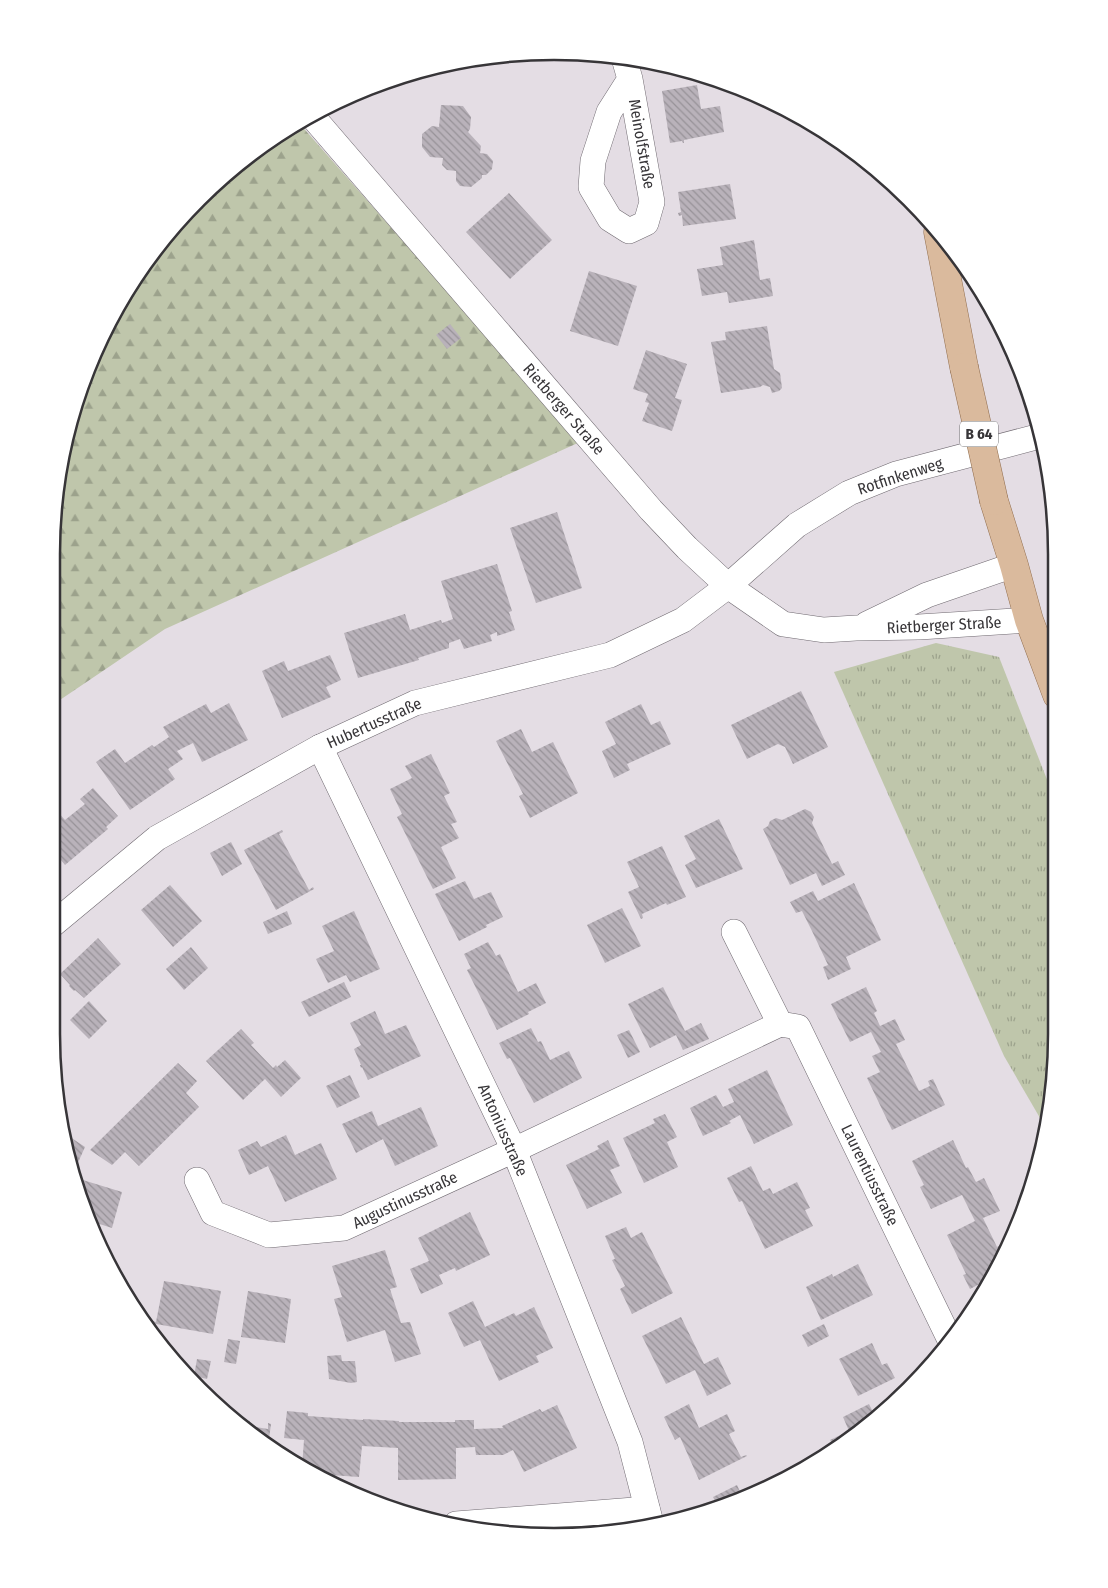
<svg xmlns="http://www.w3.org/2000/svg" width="1108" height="1588" viewBox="0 0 1108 1588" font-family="'Fira Sans Condensed',sans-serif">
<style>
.grass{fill:url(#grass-tufts)}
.forest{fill:url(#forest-firs)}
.building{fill:url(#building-back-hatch)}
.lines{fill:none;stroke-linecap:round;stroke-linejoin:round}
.minor-casing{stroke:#6f6970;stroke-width:26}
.primary-casing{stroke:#916e4f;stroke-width:29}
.minor{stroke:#fff;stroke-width:25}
.primary{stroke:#daba9d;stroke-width:28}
.primary-bridge-casing{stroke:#916e4f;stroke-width:29;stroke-linecap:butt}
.primary-bridge{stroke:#daba9d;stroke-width:28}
.labels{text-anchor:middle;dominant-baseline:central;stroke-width:4;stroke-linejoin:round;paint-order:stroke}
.shield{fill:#fff;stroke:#737274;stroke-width:1}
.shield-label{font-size:15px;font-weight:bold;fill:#373538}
.street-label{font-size:16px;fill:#373538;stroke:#fff}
.rim{fill:none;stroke:#373538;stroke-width:2.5}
</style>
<defs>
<pattern id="grass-tufts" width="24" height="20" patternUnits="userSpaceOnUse" patternTransform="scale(1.25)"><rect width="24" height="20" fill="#bfc6ab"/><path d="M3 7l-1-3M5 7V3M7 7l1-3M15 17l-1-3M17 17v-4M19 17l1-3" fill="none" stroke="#9ca28c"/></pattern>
<pattern id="forest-firs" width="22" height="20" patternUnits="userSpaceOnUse" patternTransform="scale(1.25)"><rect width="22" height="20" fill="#bfc6ab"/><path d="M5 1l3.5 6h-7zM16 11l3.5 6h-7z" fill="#9ca28c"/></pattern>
<pattern id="building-back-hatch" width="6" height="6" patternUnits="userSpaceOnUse" patternTransform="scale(1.25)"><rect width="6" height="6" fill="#b9b2ba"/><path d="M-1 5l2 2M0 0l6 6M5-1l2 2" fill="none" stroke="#979298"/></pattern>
</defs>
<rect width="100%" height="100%" fill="#e4dde4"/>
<polygon class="grass" points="936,643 999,657 1057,805 1057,1034 1047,1130 1004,1056 834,672"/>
<polygon class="forest" points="299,123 580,442 165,629 51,706 51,554 61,456 103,331 155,248 199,198 275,136"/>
<g class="building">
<polygon points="663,64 677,68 682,70 664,73"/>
<polygon points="697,85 701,109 720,106 724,132 684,140 684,143 683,143 682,141 670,143 662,91"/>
<polygon points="441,105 463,106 471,117 470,129 468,132 481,146 480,153 487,154 493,161 492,169 486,175 482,175 482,178 471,187 460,186 456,181 456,171 447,170 442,165 443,158 430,157 422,147 422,134 432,126 439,127"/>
<polygon points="730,184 736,219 683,226 682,215 679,216 678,213 681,212 678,192"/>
<polygon points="509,193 552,240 510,279 466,232"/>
<polygon points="754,240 760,280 770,278 773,296 729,303 727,292 702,296 697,269 723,265 720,247"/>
<polygon points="589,271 637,286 618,346 570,331"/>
<polygon points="450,324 461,338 447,349 436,335"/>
<polygon points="767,326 774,369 780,373 782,388 779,391 772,393 770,387 763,385 760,387 721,393 711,342 726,340 725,332"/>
<polygon points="646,350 687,364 675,398 682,400 672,431 642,421 649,403 645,402 648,394 633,389"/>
<polygon points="557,512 582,588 536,603 510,528"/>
<polygon points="497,564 512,611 509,612 515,630 497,636 497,632 490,635 492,641 464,649 460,639 449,643 449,648 418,658 419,660 358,678 344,633 405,614 410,630 441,620 442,623 453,619 441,581"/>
<polygon points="330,655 341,680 326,687 331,697 282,718 262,671 284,661 288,671"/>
<polygon points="801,691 828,747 793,764 785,747 778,744 747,759 731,725"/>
<polygon points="229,703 248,740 202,762 193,743 177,751 183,759 168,769 175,779 130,810 96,762 115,749 125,763 152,745 154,747 169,737 163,727 206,704 211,713"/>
<polygon points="641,704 651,725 660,721 671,744 627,764 630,770 614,778 602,751 616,744 605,722"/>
<polygon points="521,729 532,752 553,742 578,793 530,818 519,796 523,794 496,741"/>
<polygon points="431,754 450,793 444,796 457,822 451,824 459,838 441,847 456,878 433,889 397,817 402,814 390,789 412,778 405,766"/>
<polygon points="93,788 118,816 106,827 108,829 65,865 51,848 51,804 65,820 85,804 80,799"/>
<polygon points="805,809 811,812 814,817 812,823 832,864 838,861 845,875 822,886 816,873 790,885 763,829 768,826 770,821 776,818 782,820"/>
<polygon points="719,819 743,869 696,888 685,865 696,859 684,836"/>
<polygon points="282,830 283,832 279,834 309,890 313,887 314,889 276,910 244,850"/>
<polygon points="231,842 242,864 222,876 210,853"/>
<polygon points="662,846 686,897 667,905 666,903 642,914 643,918 641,919 628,892 639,887 627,862"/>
<polygon points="465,881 474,899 491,892 503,917 486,925 487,927 459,941 435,894"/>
<polygon points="854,883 881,940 846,957 851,969 828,980 823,967 828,965 812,931 802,911 796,913 790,902 813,891 818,901"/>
<polygon points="170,885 202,921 173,947 141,910"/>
<polygon points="622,908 641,946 605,963 587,925"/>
<polygon points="287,911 292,924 268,934 263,922"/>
<polygon points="354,911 380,969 350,982 346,975 328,983 316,959 334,951 322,926"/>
<polygon points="98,938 121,964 84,998 75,990 74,991 69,986 70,985 60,974"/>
<polygon points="488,942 496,956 500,954 518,992 536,983 546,1003 528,1012 529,1014 497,1030 467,970 471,968 464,954"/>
<polygon points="191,947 208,968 184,990 166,969"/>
<polygon points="344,982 351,997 309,1017 301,1002"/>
<polygon points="663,987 685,1031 701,1023 709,1039 683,1050 676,1035 650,1048 628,1004"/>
<polygon points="866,987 877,1011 874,1013 880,1026 895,1019 905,1040 896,1044 919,1091 930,1086 928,1081 933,1079 945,1105 892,1130 867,1078 880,1072 872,1056 881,1052 871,1032 850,1042 831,1004"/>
<polygon points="89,1001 107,1021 89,1039 70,1020"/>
<polygon points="375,1011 385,1034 406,1025 421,1056 368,1080 362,1067 361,1068 360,1065 361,1065 354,1049 361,1045 350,1023"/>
<polygon points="51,1020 59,1027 52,1036 51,1034"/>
<polygon points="531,1028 538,1042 541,1041 550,1060 569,1051 582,1078 534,1103 510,1058 507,1059 499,1043"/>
<polygon points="241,1029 254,1043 251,1045 273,1068 276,1065 277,1067 285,1060 301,1078 281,1097 265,1079 243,1100 206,1061"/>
<polygon points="629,1030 640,1052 628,1058 617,1035"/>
<polygon points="178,1063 197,1081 186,1093 199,1107 139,1166 125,1152 112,1165 90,1150"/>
<polygon points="767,1070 793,1125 754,1144 740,1115 729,1121 731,1123 703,1136 690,1108 716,1095 723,1107 734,1102 728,1089"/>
<polygon points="350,1075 360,1097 337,1108 326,1086"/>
<polygon points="421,1107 438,1146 395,1166 383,1139 356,1153 342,1124 372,1111 378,1126"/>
<polygon points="665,1114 677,1137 667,1142 678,1167 644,1183 623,1138 655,1123 653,1119"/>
<polygon points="64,1133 85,1147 72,1176 68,1164"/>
<polygon points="286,1135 295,1155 321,1143 337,1179 285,1202 268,1166 249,1175 238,1150 257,1141 261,1147"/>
<polygon points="608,1140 620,1166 610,1170 622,1193 587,1209 566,1165 599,1149 597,1146"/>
<polygon points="953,1140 966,1168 968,1167 976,1182 984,1178 1000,1211 983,1218 997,1247 1011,1240 991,1278 970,1289 963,1275 966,1274 947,1235 975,1221 962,1195 931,1209 920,1187 924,1185 912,1161"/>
<polygon points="751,1166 763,1191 770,1188 773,1194 797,1182 810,1208 805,1210 813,1226 765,1249 742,1201 739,1202 727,1178"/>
<polygon points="73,1177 122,1192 112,1228 87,1220"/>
<polygon points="470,1212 490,1255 456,1271 455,1268 439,1275 443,1284 421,1294 410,1269 429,1261 418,1238"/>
<polygon points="626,1227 631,1238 642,1232 673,1293 632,1314 620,1289 625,1286 612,1260 615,1259 605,1236"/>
<polygon points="385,1250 397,1287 390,1289 401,1323 410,1322 421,1354 395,1362 385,1330 347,1342 334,1299 342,1297 332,1266"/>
<polygon points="858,1264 873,1295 821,1320 806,1287 832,1274 833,1277"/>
<polygon points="164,1281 221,1291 213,1334 156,1324 153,1333 139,1316 156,1322"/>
<polygon points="248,1291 291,1299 285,1343 241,1337"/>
<polygon points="473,1301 485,1327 514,1313 516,1316 534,1307 553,1348 536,1356 539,1362 499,1381 480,1340 464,1347 448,1313"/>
<polygon points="681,1317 704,1364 718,1357 731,1384 707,1396 695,1370 666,1384 642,1336"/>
<polygon points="824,1324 829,1336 808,1347 802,1335"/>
<polygon points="228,1339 240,1341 236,1364 224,1362"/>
<polygon points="872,1343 882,1365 887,1363 895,1378 858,1396 839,1359"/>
<polygon points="341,1355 342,1361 355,1361 357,1382 351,1383 329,1379 327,1356"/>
<polygon points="197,1359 211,1361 207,1379 194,1376"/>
<polygon points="689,1404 699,1428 727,1414 735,1431 729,1434 741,1457 746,1455 747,1456 699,1480 680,1437 675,1440 664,1417"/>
<polygon points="869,1404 876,1418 856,1428 859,1434 835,1449 830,1440 849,1431 843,1417"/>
<polygon points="557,1405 577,1448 524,1472 513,1450 503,1455 476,1455 475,1447 456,1448 456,1479 398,1480 398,1448 362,1446 359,1477 316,1474 302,1467 304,1440 284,1438 287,1411 308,1413 308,1416 363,1420 363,1419 399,1421 399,1422 455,1422 455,1420 474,1420 474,1429 503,1428 502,1426 540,1409 542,1412"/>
<polygon points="231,1419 250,1421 250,1426 268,1429 268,1423 271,1424 268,1447"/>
<polygon points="737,1485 742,1496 717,1505 713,1497"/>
</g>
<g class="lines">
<defs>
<g id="minor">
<polyline points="624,58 630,79 652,202 646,223 629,231 610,219 591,187 593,161 609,112 630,79"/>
<polyline points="312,116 651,510 687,548 728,586 783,624 824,630 856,628 919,627 1029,620"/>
<polyline points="867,624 927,595 1014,565"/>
<polyline points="320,747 514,1150 630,1442 652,1527"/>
<polyline points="51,926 157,838 320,747 415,703 610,655 683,620 728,586 797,525 849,493 896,474 1040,436"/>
<polyline points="734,932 780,1024 798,1027 950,1340"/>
<polyline points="197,1180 213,1213 269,1235 344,1228 514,1150 780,1024"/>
<polyline points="456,1524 647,1509"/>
</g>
<g id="primary">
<polyline points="938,232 964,367"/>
<polyline points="994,501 1014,565 1029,620 1057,695"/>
</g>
</defs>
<use href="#minor" class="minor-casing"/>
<use href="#primary" class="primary-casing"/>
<use href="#minor" class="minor"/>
<use href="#primary" class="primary"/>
<defs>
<polyline id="primary-bridge" points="964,367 994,501"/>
</defs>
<use href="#primary-bridge" class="primary-bridge-casing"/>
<use href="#primary-bridge" class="primary-bridge"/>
</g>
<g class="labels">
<rect class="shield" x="960" y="421.5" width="38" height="25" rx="4"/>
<g class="shield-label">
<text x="979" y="434">B 64</text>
</g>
<g class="street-label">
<text transform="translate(642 144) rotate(80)">Meinolfstraße</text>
<text transform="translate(564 409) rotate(49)">Rietberger Straße</text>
<text transform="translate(900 476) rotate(-18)">Rotfinkenweg</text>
<text transform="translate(944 625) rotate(-3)">Rietberger Straße</text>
<text transform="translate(374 723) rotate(-24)">Hubertusstraße</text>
<text transform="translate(503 1130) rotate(66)">Antoniusstraße</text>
<text transform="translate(870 1175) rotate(64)">Laurentiusstraße</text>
<text transform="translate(405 1200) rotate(-25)">Augustinusstraße</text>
</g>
</g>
<path d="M0 0H1108V1588H0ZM554 60H554A494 494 0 0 1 1048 554V1034A494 494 0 0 1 554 1528H554A494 494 0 0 1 60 1034V554A494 494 0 0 1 554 60Z" fill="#fff" fill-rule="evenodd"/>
<path class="rim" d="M554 60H554A494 494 0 0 1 1048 554V1034A494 494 0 0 1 554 1528H554A494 494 0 0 1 60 1034V554A494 494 0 0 1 554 60Z"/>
</svg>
